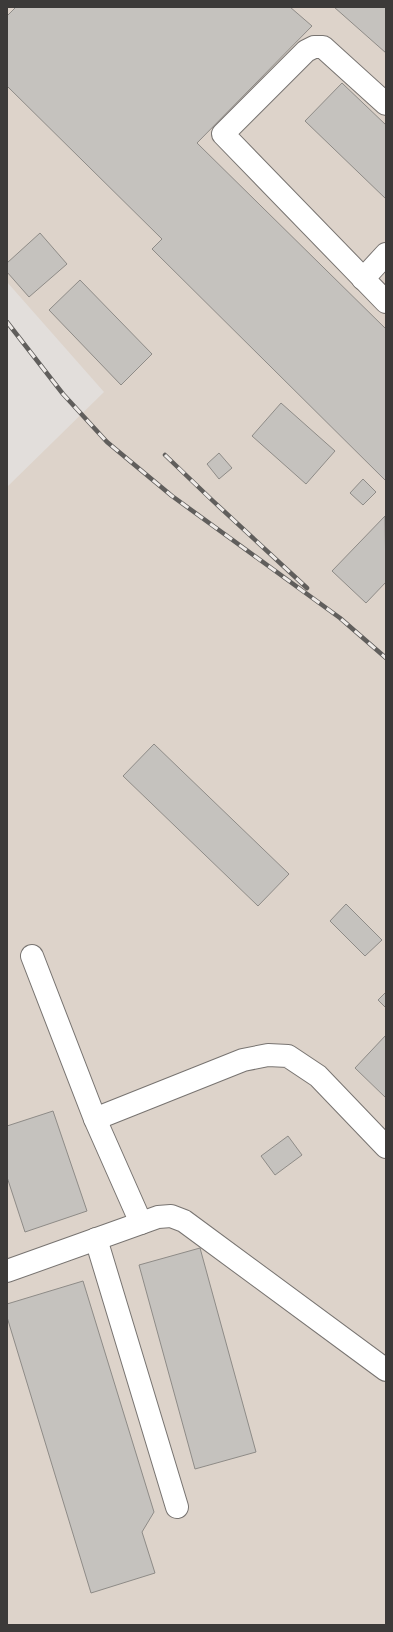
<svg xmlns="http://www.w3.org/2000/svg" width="393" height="1632" viewBox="0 0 393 1632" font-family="Commissioner,sans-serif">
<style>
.built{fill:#ddd3ca}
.building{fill:#c5c2be;stroke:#8e8b87}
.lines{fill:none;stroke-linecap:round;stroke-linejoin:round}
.minor-casing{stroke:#787471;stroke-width:24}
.minor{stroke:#fff;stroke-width:22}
.rail-casing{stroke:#605e5c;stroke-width:4.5}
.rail{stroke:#efebe8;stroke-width:3;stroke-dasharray:9;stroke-linecap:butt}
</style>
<rect width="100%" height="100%" fill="#e2dedb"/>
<polygon class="built" points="7,7 386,7 386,1625 7,1625 7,487 104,392 7,282"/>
<g class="building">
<polygon points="16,7 290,7 312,26 197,143 386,329 386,481 152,249 162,239 7,86 7,16"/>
<polygon points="334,7 386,7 386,53"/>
<polygon points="342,83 386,125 386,199 305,121"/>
<polygon points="40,233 67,264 29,297 7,272 7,263"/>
<polygon points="80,280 152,354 121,385 49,310"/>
<polygon points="281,403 335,451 306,484 252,436"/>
<polygon points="219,453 232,468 219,479 207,464"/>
<polygon points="363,479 376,492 363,505 350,493"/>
<polygon points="385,516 386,582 366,603 332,571"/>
<polygon points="154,744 289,874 258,906 123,776"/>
<polygon points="346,904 382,940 365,956 330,921"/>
<polygon points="386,992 386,1008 378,1000"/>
<polygon points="386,1035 386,1098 355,1068"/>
<polygon points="53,1111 87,1211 25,1232 7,1177 7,1126"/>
<polygon points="288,1136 302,1155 275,1175 261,1156"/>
<polygon points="200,1248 256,1452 195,1469 139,1265"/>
<polygon points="83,1281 154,1512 142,1532 155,1573 91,1593 7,1317 7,1304"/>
</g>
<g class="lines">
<defs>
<g id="minor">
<polyline points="386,104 323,47 314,47 306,51 223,134 386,302"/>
<polyline points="363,279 386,254"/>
<polyline points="32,956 95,1119 141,1223"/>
<polyline points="95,1119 243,1060 268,1055 288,1056 318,1076 386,1147"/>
<polyline points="96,1239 177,1507"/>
<polyline points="7,1271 158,1217 171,1216 184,1221 386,1370"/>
</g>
</defs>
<use href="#minor" class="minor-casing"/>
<use href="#minor" class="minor"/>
<defs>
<g id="rail">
<polyline points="7,322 63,394 107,442 172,496 340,618 386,658"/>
<polyline points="165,455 213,501 307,588"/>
</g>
</defs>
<use href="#rail" class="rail-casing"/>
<use href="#rail" class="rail"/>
</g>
<rect width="393" height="1632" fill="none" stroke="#3c3a39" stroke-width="16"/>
</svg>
